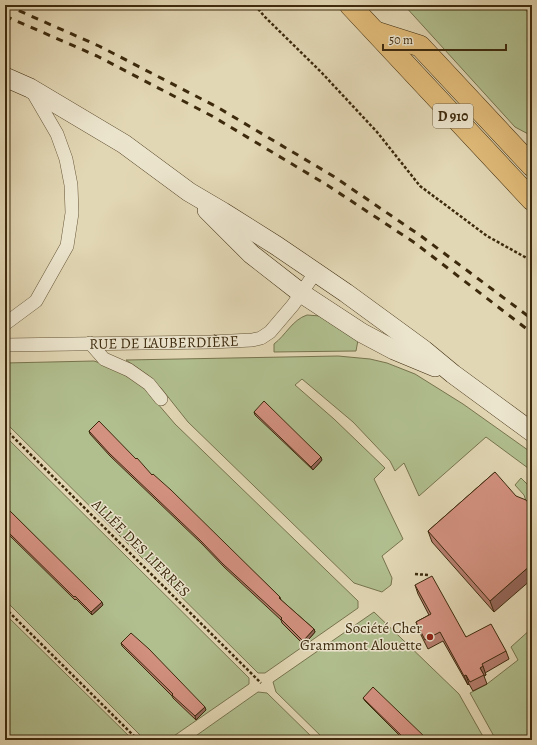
<svg xmlns="http://www.w3.org/2000/svg" width="537" height="745" viewBox="0 0 537 745" font-family="Alegreya,serif">
<style>
.green{fill:#b1bf8f;stroke:#77744e}
.lines{fill:none;stroke-linecap:round;stroke-linejoin:round}
.street-casing{stroke:#665537;stroke-width:14}
.secondary-casing{stroke:#3d2a0d;stroke-width:20}
.primary-casing{stroke:#3d2a0d;stroke-width:22}
.path{stroke:#3d2a0d;stroke-width:2.5;stroke-dasharray:3 2;stroke-linecap:butt}
.street{stroke:#ece5ce;stroke-width:13}
.secondary{stroke:#ece5ce;stroke-width:19}
.primary{stroke:#e1bc7a;stroke-width:21}
.rail{stroke:#3d2a0d;stroke-width:3;stroke-dasharray:7 7;stroke-linecap:butt}
.wall{fill:#b57d6e;stroke:#3d2a0d}
.shaded-wall{fill:#94665a;stroke:#3d2a0d}
.building{fill:#d39180;stroke:#3d2a0d}
.poi-dot{fill:#8f2418;stroke:#ece5ce;stroke-width:1.5}
.labels{text-anchor:middle;dominant-baseline:central;stroke-width:3;stroke-linejoin:round;paint-order:stroke}
.shield{fill:#ece5ce;stroke:#726247;stroke-width:1}
.shield-label{font-size:14px;font-weight:bold;fill:#3d2a0d}
.street-label{font-size:15px;fill:#3d2a0d;stroke:#ece5ce}
.poi-label{font-size:15px;fill:#3d2a0d;stroke:#ece5ce;text-anchor:end}
</style>
<rect width="100%" height="100%" fill="#e2d7b4"/>
<filter id="stains"><feTurbulence type="fractalNoise" baseFrequency=".005" numOctaves="4"/><feColorMatrix values="0 0 0 0 .2 0 0 0 0 .09 0 0 0 0 .02 0 0 0 .5 -.17"/></filter>
<radialGradient id="worn" r=".72"><stop offset=".6" stop-color="#630" stop-opacity="0"/><stop offset="1" stop-color="#630" stop-opacity=".3"/></radialGradient>
<g class="green">
<polygon points="404,5 522,5 532,18 532,136 515,127"/>
<path d="M307,315L320,316L358,340L356,351L274,352V344C286,335 292,320 307,315Z"/>
<polygon points="338,356 370,359 387,363 415,374 463,404 532,453 532,471 486,437 419,496 404,463 395,471 390,461 353,422 302,379 295,385 334,419 385,468 374,479 403,539 382,556 392,578 391,585 382,592 354,583 188,422 161,388 149,376 126,360"/>
<polygon points="94,361 103,364 140,383 175,424 358,601 358,608 265,673 258,673 5,422 5,363"/>
<polygon points="5,436 249,678 249,684 168,740 145,740 5,600"/>
<polygon points="521,478 532,489 532,507 529,510 524,495 515,485"/>
<polygon points="374,612 459,694 485,740 325,740 276,692 273,682"/>
<polygon points="5,614 133,740 5,740"/>
<polygon points="532,628 532,740 496,740 470,693 487,684 518,660 511,647"/>
<polygon points="258,692 267,693 315,740 190,740"/>
</g>
<g class="lines">
<defs>
<g id="street">
<polyline points="5,324 36,301 67,246 72,213 71,185 66,159 57,134 32,91"/>
<polyline points="90,343 104,359 129,370 149,384 161,399"/>
<path id="s1" d="M5,345L211,342L252,340L261,338L270,332L293,305L315,273"/>
</g>
<g id="secondary">
<polyline points="5,77 30,88 124,144 189,192 223,212 277,246 346,293 424,350 453,374 532,432"/>
<polyline points="207,210 251,254 301,293 362,333 394,350 435,367"/>
</g>
<g id="primary">
<polyline points="350,5 532,200"/>
<polyline points="376,32 420,46 532,166"/>
</g>
</defs>
<use href="#street" class="street-casing"/>
<use href="#secondary" class="secondary-casing"/>
<use href="#primary" class="primary-casing"/>
<g class="path">
<polyline points="255,5 264,16 322,73 377,132 420,186 487,236 532,261"/>
<polyline points="5,429 261,683"/>
<polyline points="415,574 428,575"/>
<polyline points="5,608 138,740"/>
</g>
<use href="#street" class="street"/>
<use href="#secondary" class="secondary"/>
<use href="#primary" class="primary"/>
<g class="rail">
<polyline points="6,5 99,46 217,107 333,176 421,236 532,319"/>
<polyline points="5,16 97,56 212,116 327,185 415,243 532,333"/>
</g>
</g>
<g class="wall">
<polygon points="254,412 322,460 313,470 255,415"/>
<polygon points="89,431 152,475 280,597 281,600 314,629 315,632 304,645 282,623 281,620 224,567 202,544 110,456 90,434"/>
<polygon points="495,472 494,612 432,542 428,531"/>
<polygon points="5,506 103,605 92,615 76,599 75,600 5,531"/>
<polygon points="415,585 466,637 506,651 509,659 485,673 486,675 484,676 487,684 473,691 469,684 468,685 443,641 428,649 419,631 416,622 429,615 418,594"/>
<polygon points="121,643 206,710 196,720 173,698 172,696 122,646"/>
<polygon points="363,698 428,740 404,740 365,701"/>
</g>
<g class="shaded-wall">
<polygon points="321,457 322,460 313,470 311,467"/>
<polygon points="532,564 532,579 494,612 490,601"/>
<polygon points="102,602 103,605 92,615 91,612"/>
<polygon points="314,629 315,632 304,645 303,641"/>
<polygon points="483,666 486,675 484,676 480,668"/>
<polygon points="466,675 469,684 468,685 464,676"/>
<polygon points="205,707 206,710 196,720 195,716"/>
</g>
<g class="building">
<polygon points="264,401 321,457 311,467 254,412"/>
<polygon points="99,421 136,459 137,458 152,475 153,474 171,490 280,597 279,598 314,629 303,641 281,619 282,618 223,564 201,541 109,453 89,431"/>
<polygon points="495,472 516,496 526,500 532,507 532,564 490,601 428,531"/>
<polygon points="5,506 102,602 91,612 75,596 74,597 5,529"/>
<polygon points="432,576 466,637 491,624 506,651 482,664 483,666 480,668 484,675 470,682 466,675 464,676 440,632 425,640 416,622 431,614 415,585"/>
<polygon points="131,633 149,649 205,707 195,716 172,695 173,694 121,643"/>
<polygon points="373,687 428,740 406,740 363,698"/>
<polygon points="238,737 241,740 234,740"/>
</g>
<circle class="poi-dot" cx="430" cy="637" r="4"/>
<g class="labels">
<rect class="shield" x="433" y="104" width="40" height="24" rx="3"/>
<g class="shield-label">
<text x="453" y="116">D 910</text>
</g>
<g class="street-label">
<text stroke="none"><textPath href="#s1" startOffset="159">RUE DE L'AUBERDIÈRE</textPath></text>
<text transform="translate(141 548) rotate(45)">ALLÉE DES LIERRES</text>
</g>
<g class="poi-label">
<text x="422" y="628">Société Cher<tspan x="422" dy="17">Grammont Alouette</tspan></text>
</g>
</g>
<rect width="537" height="745" fill="none" stroke="#e2d7b4" stroke-width="20"/>
<rect x="6" y="6" width="525" height="733" fill="none" stroke="#3d2a0d" stroke-width="2"/>
<rect x="10" y="10" width="517" height="725" fill="none" stroke="#3d2a0d"/>
<path d="M383 44v6h123v-6" fill="none" stroke="#3d2a0d" stroke-width="2"/>
<text x="389" y="44" font-size="12" fill="#3d2a0d" stroke="#ece5ce" stroke-width="3" paint-order="stroke">50 m</text>
<rect width="100%" height="100%" filter="url(#stains)"/>
<rect width="100%" height="100%" fill="url(#worn)"/>
</svg>
